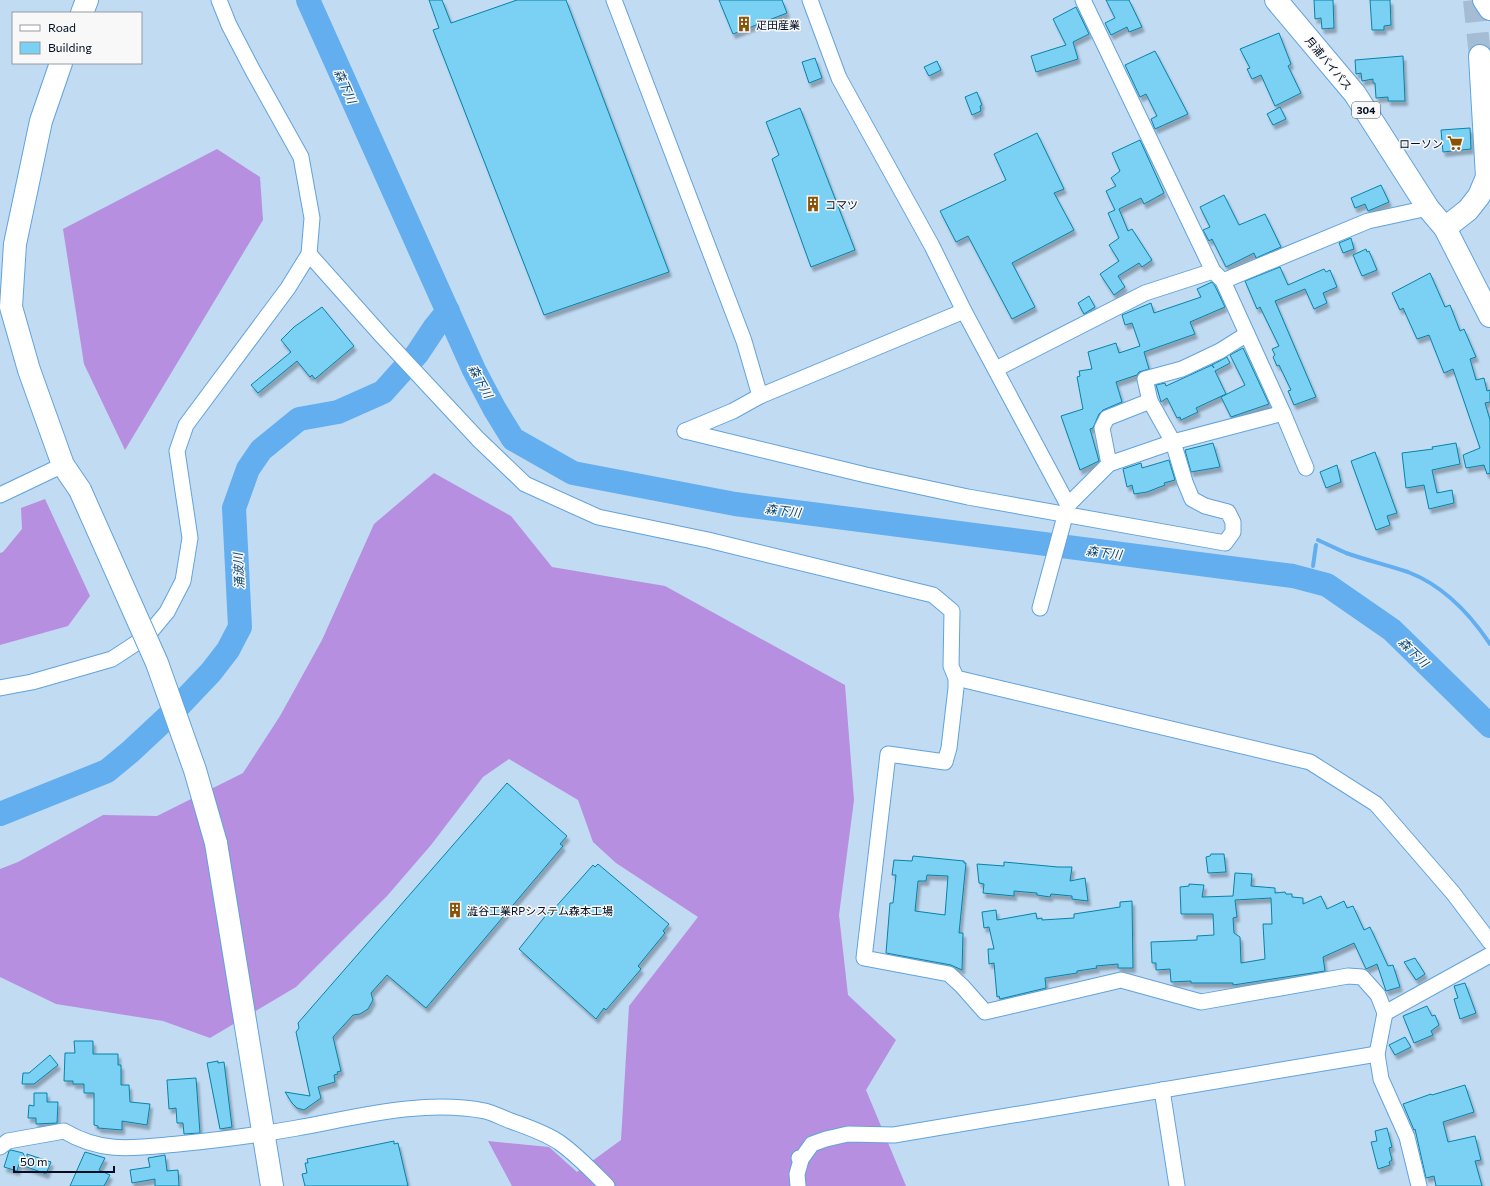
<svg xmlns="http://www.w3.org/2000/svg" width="1490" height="1186" viewBox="0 0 1490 1186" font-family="Commissioner,'Noto Sans JP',sans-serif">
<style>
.forest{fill:#b78fe0}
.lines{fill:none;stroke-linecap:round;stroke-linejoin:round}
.stream{stroke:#62aeef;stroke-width:4}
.river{stroke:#62aeef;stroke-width:24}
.building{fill:#7ad1f4;stroke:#0583a8;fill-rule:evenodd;filter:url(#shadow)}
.highway-tunnel{stroke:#a4bcd4;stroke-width:22;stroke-dasharray:22 11;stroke-linecap:butt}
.street-casing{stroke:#61a3dc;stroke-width:17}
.secondary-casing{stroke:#61a3dc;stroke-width:24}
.highway-casing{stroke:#61a3dc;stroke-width:24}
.street{stroke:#fff;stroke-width:15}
.secondary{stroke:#fff;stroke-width:22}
.highway{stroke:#fff;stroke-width:22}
.secondary-bridge-casing{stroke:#61a3dc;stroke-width:24;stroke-linecap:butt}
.secondary-bridge{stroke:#fff;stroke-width:22}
.labels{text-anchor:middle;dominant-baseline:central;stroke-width:3;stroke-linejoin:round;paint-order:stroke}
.shield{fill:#f8f8f8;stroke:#4a5462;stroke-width:1}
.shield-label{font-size:10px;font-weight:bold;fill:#000d21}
.poi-label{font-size:11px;fill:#000d21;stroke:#f8f8f8;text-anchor:start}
.street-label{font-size:11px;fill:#000d21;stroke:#f8f8f8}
.water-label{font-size:12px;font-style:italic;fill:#0c4670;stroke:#f8f8f8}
</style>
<defs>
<filter id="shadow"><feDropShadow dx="2.5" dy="4.5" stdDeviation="1" flood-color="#0004"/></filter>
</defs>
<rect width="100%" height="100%" fill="#c1dbf3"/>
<g class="forest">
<polygon points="217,149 260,177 263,220 125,450 84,364 63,229"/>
<polygon points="434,473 511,516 552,567 665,586 845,685 854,800 839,915 848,995 896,1040 866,1090 906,1186 512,1186 488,1141 549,1147 577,1172 621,1140 629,1006 698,917 616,863 593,842 578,800 509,759 483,777 431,845 387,896 296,987 210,1038 163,1021 56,1004 0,977 0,869 18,862 103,815 157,816 243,773 280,716 322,640 374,524"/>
<polygon points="45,499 90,596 68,626 0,645 0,553 3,552 22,529 21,508"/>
</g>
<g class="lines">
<g class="stream">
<path d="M1318,540C1327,544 1337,549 1346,553C1366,560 1387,565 1408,572C1442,585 1470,614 1490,644"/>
<polyline points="1313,566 1316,545"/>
</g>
<g class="river">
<polyline points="308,0 474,370 494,408 513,439 573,473 735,504 1293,576 1327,585 1392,630 1490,726"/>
<polyline points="0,814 107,771 130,752 174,711 211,672 228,650 240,627 234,508 248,469 261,450 299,419 338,412 383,392 417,354 435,327 448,311"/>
</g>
</g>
<g class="building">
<polygon points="429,0 442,0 451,23 517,0 566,0 669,272 544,315 433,30 439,28"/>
<polygon points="719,0 782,0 787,13 733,34"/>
<polygon points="1106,0 1129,0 1142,27 1129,32 1127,27 1111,35 1105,23 1115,18"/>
<polygon points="1314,0 1333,0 1334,28 1322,29 1321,18 1315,19"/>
<polygon points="1370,0 1390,0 1391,25 1384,26 1384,30 1372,30"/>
<polygon points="1076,7 1089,34 1073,42 1078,59 1036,72 1031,56 1066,45 1053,19"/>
<polygon points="1279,33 1291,64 1288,66 1301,93 1275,106 1261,75 1252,79 1247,69 1250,68 1240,49"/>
<polygon points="1155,51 1188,114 1155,129 1151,119 1157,116 1146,94 1140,97 1125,65"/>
<polygon points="1403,56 1405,101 1388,101 1388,97 1376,98 1375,83 1373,83 1373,79 1362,81 1361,73 1356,74 1355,60"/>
<polygon points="815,58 822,78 809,83 802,62"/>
<polygon points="937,61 941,70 929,76 924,67"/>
<polygon points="977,92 982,105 980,106 981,111 972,115 965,97"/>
<polygon points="1280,107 1286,119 1273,125 1267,114"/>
<polygon points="800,108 855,250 811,267 772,159 779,155 766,122"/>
<polygon points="1470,128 1471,149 1443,152 1441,130"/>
<polygon points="1037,133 1064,189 1054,193 1074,230 1012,263 1035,307 1012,319 968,236 956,242 940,211 1006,180 994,154"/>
<polygon points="1140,140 1164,193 1144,204 1141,198 1119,209 1128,231 1132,229 1152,260 1142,267 1139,263 1118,276 1125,287 1114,295 1100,274 1119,261 1109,245 1119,238 1108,213 1115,210 1106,191 1116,186 1111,178 1120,171 1112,153"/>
<polygon points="1381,185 1389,202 1368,211 1365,204 1355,208 1351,198"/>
<polygon points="1224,195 1239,225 1265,214 1281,247 1256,258 1254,253 1226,267 1212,239 1209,241 1203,230 1210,227 1200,207"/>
<polygon points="1351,238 1354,249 1343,253 1339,243"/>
<polygon points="1366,249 1367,252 1369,251 1377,270 1362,276 1353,255"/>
<polygon points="1280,267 1288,285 1324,269 1326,272 1330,270 1337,287 1323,293 1327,303 1314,309 1305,289 1275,301 1316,397 1294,405 1288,391 1291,390 1279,365 1277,366 1273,357 1275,355 1272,349 1279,346 1260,307 1257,309 1245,281"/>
<polygon points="1430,273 1445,307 1450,305 1460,331 1464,329 1476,357 1470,359 1476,380 1484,378 1487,391 1490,390 1490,402 1485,403 1490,420 1490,473 1487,474 1484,465 1466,468 1463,455 1480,448 1453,369 1444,373 1429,335 1417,339 1403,308 1400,310 1392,293"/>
<polygon points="1212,282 1215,286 1225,307 1190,322 1195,334 1144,352 1149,369 1139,372 1137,375 1116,382 1122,402 1103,410 1099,414 1093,428 1090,429 1099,461 1080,470 1061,416 1083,409 1077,377 1080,376 1079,371 1092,369 1088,352 1116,343 1119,353 1140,346 1132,323 1125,325 1122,315 1151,303 1154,313 1201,297 1197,289"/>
<polygon points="1089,296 1095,307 1084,314 1078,303"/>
<polygon points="322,307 354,346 315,379 312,375 310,377 297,361 258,393 251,385 291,352 281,340 294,327"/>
<polygon points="1243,348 1269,404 1231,417 1221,397 1245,385 1230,355"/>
<polygon points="1227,357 1230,363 1215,371 1226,394 1196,408 1198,412 1181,420 1180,417 1177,418 1167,398 1161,402 1156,385 1165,383 1166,386 1212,365 1214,368 1212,365"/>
<polygon points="1213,443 1220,467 1191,472 1185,450"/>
<polygon points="1456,443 1460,464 1432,470 1437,493 1452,490 1454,503 1429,509 1424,485 1406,488 1402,453 1433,449 1432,447"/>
<polygon points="1375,452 1397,513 1387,516 1390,525 1376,530 1351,461"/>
<polygon points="1169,460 1175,480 1164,483 1165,485 1147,492 1134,494 1132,485 1127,487 1123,469 1141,463 1142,468"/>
<polygon points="1337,465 1341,482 1326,488 1320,472"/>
<polygon points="507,783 567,836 560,844 563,846 426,1008 387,975 371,993 373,1000 368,1009 360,1014 353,1015 333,1037 341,1071 337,1072 338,1074 334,1075 335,1082 318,1087 321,1098 304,1110 297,1108 292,1103 285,1092 310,1096 296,1032 299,1028 298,1023"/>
<polygon points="1211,854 1224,854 1226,872 1208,873 1206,857 1210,856"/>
<path d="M913,856L964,861V863H966L959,933H963L962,970L951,965L886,953L890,903H893L896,875H892L894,860L912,861ZM927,875L948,876L945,915L915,911L918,881H926Z"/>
<polygon points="1004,862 1058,867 1072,867 1070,881 1085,878 1088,901 1072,899 1072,896 1051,894 1050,897 1037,895 1037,893 1014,891 1014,896 983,893 984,884 979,883 977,864 1004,866"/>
<polygon points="598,864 669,924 663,931 665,933 638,966 641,969 606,1010 604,1008 596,1019 519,949 551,909 553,910 593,865 595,867"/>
<path d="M1235,873L1252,874L1251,886L1275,888V893L1285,892L1286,894H1292V897L1303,898V904L1321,896L1327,909L1344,901L1347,908L1353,906L1364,930L1370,927L1388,966L1393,965L1400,987L1386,991L1377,964L1366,969L1354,943L1323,957L1325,971L1233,985V983H1191V981L1171,982L1170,969L1156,970V963H1152L1151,942L1197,940V936L1214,935L1213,914H1181L1180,887L1189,886V884L1204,885L1202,897L1233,896ZM1271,898L1272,924H1263L1265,959L1241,963L1240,937L1234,933L1233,918L1237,917L1235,900Z"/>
<polygon points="1132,901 1133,968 1118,968 1118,964 1096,966 1097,968 1077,971 1077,973 1045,978 1046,988 1000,999 999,996 997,997 994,963 989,964 988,949 994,949 989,927 984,928 982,912 996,910 997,920 1036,913 1037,919 1042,918 1042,920 1074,918 1074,914 1120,907 1120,902"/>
<polygon points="1415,958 1425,974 1416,980 1404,962"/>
<polygon points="1465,983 1476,1013 1460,1019 1454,999 1458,998 1454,986"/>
<polygon points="1427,1006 1432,1016 1435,1015 1439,1025 1431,1031 1433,1035 1414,1043 1403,1016"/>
<polygon points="1405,1037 1411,1047 1395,1055 1389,1045"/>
<polygon points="74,1041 93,1041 93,1054 118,1054 118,1065 121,1065 121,1085 129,1085 130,1102 150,1104 147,1125 122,1121 122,1130 98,1128 98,1126 94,1125 94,1093 84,1093 84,1084 73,1084 73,1081 64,1081 65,1053 75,1053"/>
<polygon points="50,1055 58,1065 34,1084 22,1084 23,1073 29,1073"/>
<polygon points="218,1061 218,1063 224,1062 232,1127 220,1129 207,1063"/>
<polygon points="196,1078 200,1133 184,1134 183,1123 177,1123 176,1108 169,1109 167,1080"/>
<polygon points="1465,1085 1474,1112 1443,1122 1448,1142 1475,1136 1481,1160 1475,1161 1482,1186 1436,1186 1434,1176 1426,1178 1415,1129 1414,1130 1403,1104 1431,1094 1432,1095"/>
<polygon points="34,1093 47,1093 47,1102 58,1102 57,1123 36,1124 36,1118 28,1118 29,1105 34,1106"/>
<polygon points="1387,1128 1392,1147 1389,1148 1392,1160 1389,1162 1390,1165 1378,1169 1371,1142 1377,1141 1375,1131"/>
<polygon points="394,1141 394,1144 398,1143 408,1186 305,1186 302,1174 307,1173 305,1163 308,1163 307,1159"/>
<polygon points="11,1150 23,1153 27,1163 27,1154 51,1162 46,1174 19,1164 17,1171 4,1167 9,1151"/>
<polygon points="85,1152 105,1158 99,1170 110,1175 104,1186 70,1186"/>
<polygon points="165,1155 167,1171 178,1170 179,1186 155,1186 155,1179 132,1183 130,1170 150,1167 148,1158"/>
</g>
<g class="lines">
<polyline class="highway-tunnel" points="1474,0 1480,56"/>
<defs>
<g id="street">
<polyline points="614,0 744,341 760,396 964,311"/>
<polyline points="810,0 839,78 932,246 964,311 1068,505"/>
<polyline points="1083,0 1213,271 1223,281 1368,221 1428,208"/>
<polyline points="309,254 382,336 478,439 525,484 598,517 708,540 933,595 952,611 951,666 956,678 956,688 949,748 945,762 888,754 864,958 949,974 962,986 985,1012 1121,980 1201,1002 1348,976 1362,977 1378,995 1385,1013 1377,1054 1381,1079 1407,1137 1419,1186"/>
<polyline points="1223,281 1283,413 1306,468"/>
<polyline points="996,369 1145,293 1213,271"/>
<polyline points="685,431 866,475 968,497 1225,543 1233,532 1233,522 1228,512 1205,506 1192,499 1185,482 1173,442 1150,401 1145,379 1182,369 1220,351 1247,334"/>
<polyline points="685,431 733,411 760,396"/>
<polyline points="1109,464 1102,428 1107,418 1150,401"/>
<polyline points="0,495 63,465"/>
<polyline points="1040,608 1068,505 1109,464 1173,442 1283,413"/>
<polyline points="956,678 1310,762 1376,804 1453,893 1490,942"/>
<polyline points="0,688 32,682 112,659 147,636 167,612 183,581 190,538 177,451 186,425 288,288 309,254 312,218 301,157 253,71 229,25 219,0"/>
<polyline points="1385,1013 1490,955"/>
<polyline points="1162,1090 1177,1186"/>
<path d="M0,1147L8,1141L64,1131C103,1154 134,1148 178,1144C218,1140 258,1135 297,1128C358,1117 423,1099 485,1111C494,1113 502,1118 511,1121C527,1127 546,1133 560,1143C577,1155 592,1171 607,1186"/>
<polyline points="798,1186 797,1174 801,1160 799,1158 802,1158 812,1144 826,1139 848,1134 894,1135 1377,1054"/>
</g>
<g id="secondary">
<polyline points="82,13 87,0"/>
<polyline points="61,63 41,121 15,244 11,307 29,370 63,465 80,490"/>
<polyline points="216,843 272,1186"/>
</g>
<g id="highway">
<polyline points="1276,0 1355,94 1428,208 1445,228 1490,316"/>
<polyline points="1484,0 1490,9"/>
<polyline points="1445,228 1468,210 1479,196 1487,177 1480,56"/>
</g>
</defs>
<use href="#street" class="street-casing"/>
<use href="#secondary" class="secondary-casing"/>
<use href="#highway" class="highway-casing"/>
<use href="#street" class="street"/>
<use href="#secondary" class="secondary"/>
<use href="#highway" class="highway"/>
<defs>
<polyline id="secondary-bridge" points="80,490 157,663 195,770 216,843"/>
</defs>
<use href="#secondary-bridge" class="secondary-bridge-casing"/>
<use href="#secondary-bridge" class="secondary-bridge"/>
</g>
<defs>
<symbol id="building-bare" viewBox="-9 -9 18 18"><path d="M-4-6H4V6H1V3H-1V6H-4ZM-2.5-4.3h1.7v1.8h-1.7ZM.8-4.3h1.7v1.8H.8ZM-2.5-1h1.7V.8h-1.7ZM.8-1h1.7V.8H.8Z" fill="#895204" stroke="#f8f8f8" stroke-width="2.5" paint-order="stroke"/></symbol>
<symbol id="supermarket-bare" viewBox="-9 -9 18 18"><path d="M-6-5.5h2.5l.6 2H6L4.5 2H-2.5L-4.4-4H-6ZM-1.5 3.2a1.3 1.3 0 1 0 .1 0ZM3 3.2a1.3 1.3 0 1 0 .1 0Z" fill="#895204" stroke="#f8f8f8" stroke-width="2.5" paint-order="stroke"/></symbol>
</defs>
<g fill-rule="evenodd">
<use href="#building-bare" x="733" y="13" width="22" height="22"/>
<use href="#supermarket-bare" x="1444" y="132" width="22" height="22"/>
<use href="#building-bare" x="802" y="193" width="22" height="22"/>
<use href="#building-bare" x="444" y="899" width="22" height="22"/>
</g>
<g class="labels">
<rect class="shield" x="1352" y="102" width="28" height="16" rx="3"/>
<g class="shield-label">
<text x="1366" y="110">304</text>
</g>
<g class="poi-label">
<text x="756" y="24">疋田産業</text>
<text x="1443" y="143" text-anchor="end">ローソン</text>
<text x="825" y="204">コマツ</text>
<text x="467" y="910">澁谷工業RPシステム森本工場</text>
</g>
<g class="street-label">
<text transform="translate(1329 63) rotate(50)">月浦バイパス</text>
</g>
<g class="water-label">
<text transform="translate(346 86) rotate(66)">森下川</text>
<text transform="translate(481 381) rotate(61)">森下川</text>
<text transform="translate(783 510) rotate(7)">森下川</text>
<text transform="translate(1104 552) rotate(7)">森下川</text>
<text transform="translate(238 571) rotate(-93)">涌波川</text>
<text transform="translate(1414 652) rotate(44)">森下川</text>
</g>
</g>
<rect x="12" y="12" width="130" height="52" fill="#f8f8f8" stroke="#959aa2"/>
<rect x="20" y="25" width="20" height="6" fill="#ffffff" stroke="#959aa2"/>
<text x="48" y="32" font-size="12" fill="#000d21">Road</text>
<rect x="20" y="42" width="20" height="12" fill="#7ad1f4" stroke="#959aa2"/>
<text x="48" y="52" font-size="12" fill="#000d21">Building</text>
<path d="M14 1166v6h100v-6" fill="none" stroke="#000d21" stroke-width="2"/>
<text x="20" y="1166" font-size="12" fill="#000d21" stroke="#f8f8f8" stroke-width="3" paint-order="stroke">50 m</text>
</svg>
